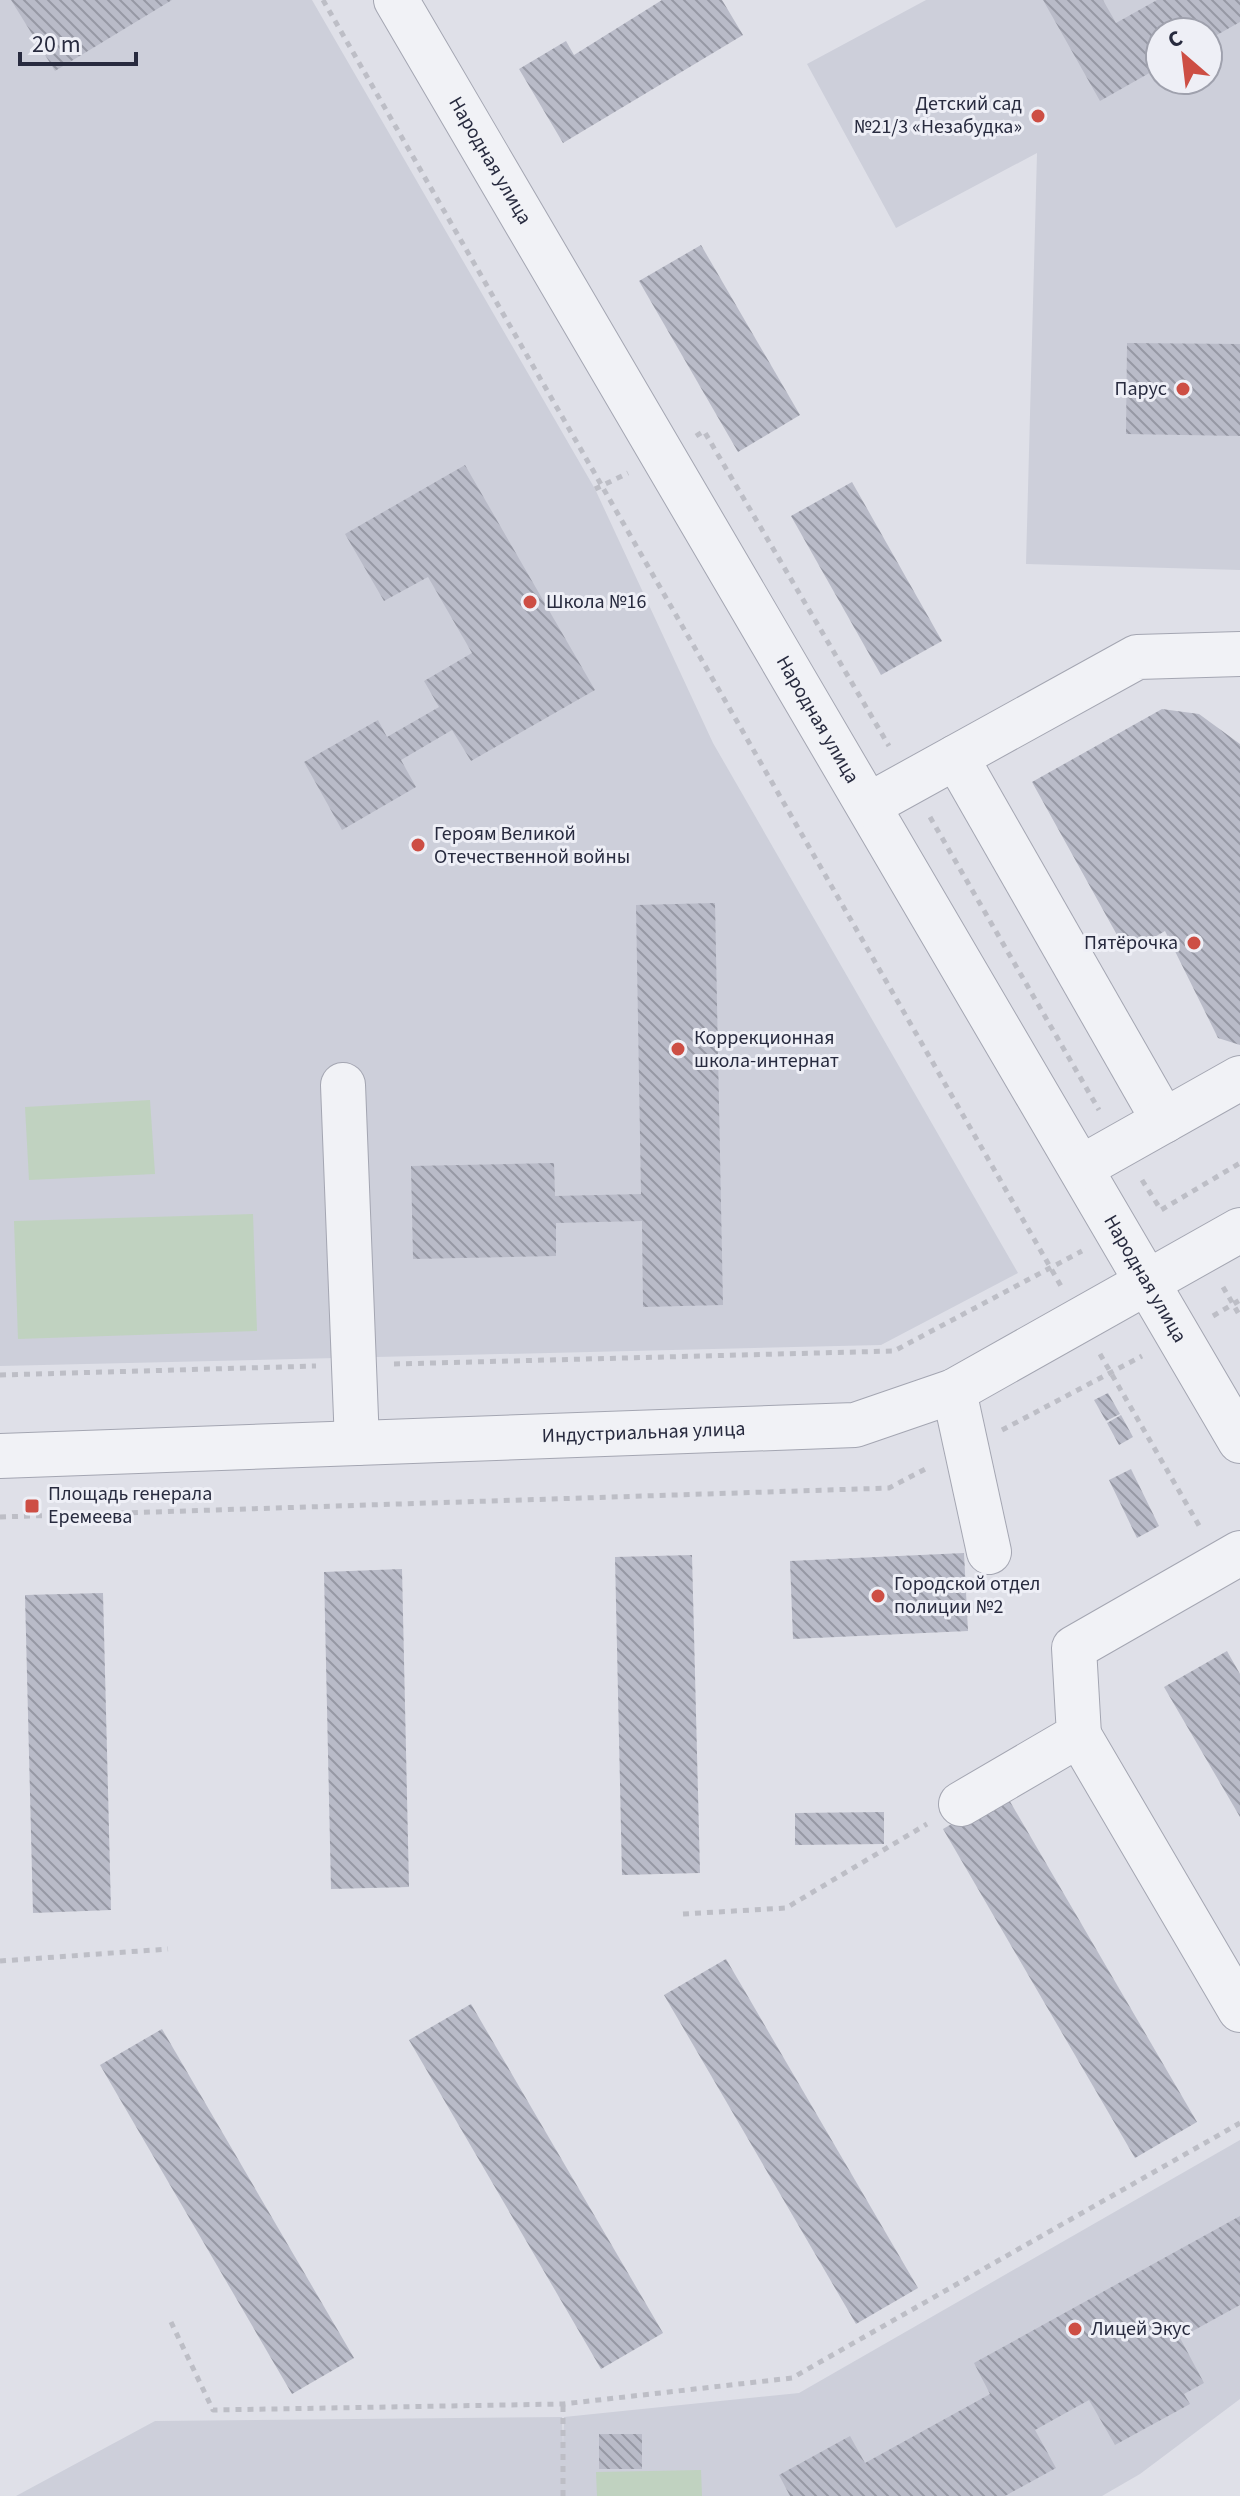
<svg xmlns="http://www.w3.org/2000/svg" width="1240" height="2496" viewBox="0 0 1240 2496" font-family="'Source Sans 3',sans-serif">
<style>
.built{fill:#cdcfda;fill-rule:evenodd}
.grass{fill:#c0d2c0}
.building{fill:url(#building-back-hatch)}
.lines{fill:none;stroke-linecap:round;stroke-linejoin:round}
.minor-casing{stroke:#a4a6b2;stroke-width:46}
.path{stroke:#bdbec6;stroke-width:5;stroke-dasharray:6 6;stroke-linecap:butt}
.minor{stroke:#f1f2f6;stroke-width:44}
.poi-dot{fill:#cd4e44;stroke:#eeeff6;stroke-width:3}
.labels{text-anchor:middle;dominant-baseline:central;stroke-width:6;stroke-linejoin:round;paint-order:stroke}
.poi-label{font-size:20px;fill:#282b3f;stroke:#eeeff6;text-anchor:start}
.street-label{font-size:20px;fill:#282b3f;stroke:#eeeff6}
</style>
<defs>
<pattern id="building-back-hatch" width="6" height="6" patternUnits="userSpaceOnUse" patternTransform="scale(2)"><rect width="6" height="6" fill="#b9bbc8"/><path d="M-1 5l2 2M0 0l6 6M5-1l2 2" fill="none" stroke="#9698a4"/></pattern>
</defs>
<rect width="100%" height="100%" fill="#dfe0e8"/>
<g class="built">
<polygon points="0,0 312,0 595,489 713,743 1018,1273 881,1345 0,1366"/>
<path d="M926,0H1240V570L1026,564L1037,153L896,228L807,64ZM1160,32H1208V80H1160Z"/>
<polygon points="1240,2140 1240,2399 1140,2474 1102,2496 16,2496 155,2421 562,2417 563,2447 564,2417 799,2393"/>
</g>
<g class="grass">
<polygon points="150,1100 155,1174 29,1180 25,1107"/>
<polygon points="253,1214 257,1331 18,1339 14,1221"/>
<polygon points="701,2470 702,2496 597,2496 596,2472"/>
</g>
<g class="building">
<polygon points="11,0 172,0 55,71"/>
<polygon points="662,0 722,0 743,35 563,143 519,69 566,41 574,55"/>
<polygon points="1043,0 1103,0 1116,23 1157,0 1240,0 1240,22 1208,40 1208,32 1160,32 1160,67 1100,101"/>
<polygon points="701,245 800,415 738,452 639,281"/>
<polygon points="1127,343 1240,344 1240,436 1126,434"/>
<polygon points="465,465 595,690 471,761 452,730 401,760 416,787 342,830 304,762 378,720 387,737 439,707 424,681 472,653 428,577 384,601 345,534"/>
<polygon points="852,482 942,641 881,675 791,516"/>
<polygon points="1162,709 1199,714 1240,744 1240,1045 1218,1038 1165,931 1127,953 1032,782"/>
<polygon points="715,903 723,1305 643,1307 642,1221 556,1223 556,1256 413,1259 411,1166 554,1163 555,1196 641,1194 636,905"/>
<polygon points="1108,1393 1120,1414 1106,1421 1094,1400"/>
<polygon points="1121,1415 1133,1437 1119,1445 1107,1423"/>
<polygon points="1131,1469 1159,1526 1137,1538 1109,1480"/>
<polygon points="964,1553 968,1631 793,1639 790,1561"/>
<polygon points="692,1555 700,1873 622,1875 615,1557"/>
<polygon points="402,1569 409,1887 331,1889 324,1572"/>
<polygon points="103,1593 111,1910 33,1913 25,1595"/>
<polygon points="1227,1651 1240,1674 1240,1817 1164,1687"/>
<polygon points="1005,1793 1197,2122 1135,2158 943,1829"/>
<polygon points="884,1812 884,1844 795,1845 795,1813"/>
<polygon points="726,1959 918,2288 856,2324 664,1995"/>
<polygon points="471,2004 663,2333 601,2369 409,2040"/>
<polygon points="162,2029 354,2358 292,2394 100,2065"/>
<polygon points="1240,2216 1240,2305 1180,2338 1204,2383 1184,2394 1190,2404 1115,2445 1089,2400 1035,2430 1056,2468 1005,2496 790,2496 779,2475 850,2436 865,2463 990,2394 974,2363"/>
<rect x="599" y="2434" width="43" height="35"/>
</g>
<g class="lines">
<defs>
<g id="minor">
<path id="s1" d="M396,0L1240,1441"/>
<polyline points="956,757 1164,1121"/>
<polyline points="869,805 1137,657 1240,654"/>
<polyline points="343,1085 357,1443"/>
<polyline points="1082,1167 1240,1078"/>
<polyline points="954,1391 989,1552"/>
<path id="s2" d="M0,1456L855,1425L954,1391L1240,1230"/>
<polyline points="1079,1735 1240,2010"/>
<polyline points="961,1804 1079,1735 1074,1648 1240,1553"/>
</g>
</defs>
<use href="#minor" class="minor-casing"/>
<g class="path">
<polyline points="323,0 1061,1286"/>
<polyline points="696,436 704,431 889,746"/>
<polyline points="595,489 628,473"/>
<polyline points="930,817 1099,1110"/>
<polyline points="1142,1180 1161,1210 1240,1163"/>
<polyline points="1223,1287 1240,1316"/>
<polyline points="1213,1316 1240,1300"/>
<polyline points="1100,1354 1201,1529"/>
<polyline points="394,1364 894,1351 1082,1251"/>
<polyline points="0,1375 316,1366"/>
<polyline points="1002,1430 1142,1356"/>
<polyline points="0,1517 889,1488 929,1467"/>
<polyline points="683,1914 786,1908 927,1824"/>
<polyline points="0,1961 168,1949"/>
<polyline points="171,2322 213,2410 563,2404 792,2378 1240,2123"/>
<polyline points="563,2496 563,2404"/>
</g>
<use href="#minor" class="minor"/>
</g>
<g class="poi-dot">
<circle cx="1038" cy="116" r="8"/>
<circle cx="1183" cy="389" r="8"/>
<circle cx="530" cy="602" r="8"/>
<circle cx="418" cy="845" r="8"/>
<circle cx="1194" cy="943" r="8"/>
<circle cx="678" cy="1049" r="8"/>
<rect x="24" y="1498" width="16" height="16" rx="4"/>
<circle cx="878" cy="1596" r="8"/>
<circle cx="1075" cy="2329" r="8"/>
</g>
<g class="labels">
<g class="poi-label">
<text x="1022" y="104" text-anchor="end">Детский сад<tspan x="1022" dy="23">№21/3 «Незабудка»</tspan></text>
<text x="1167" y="389" text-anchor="end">Парус</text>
<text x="546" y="602">Школа №16</text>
<text x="434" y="834">Героям Великой<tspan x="434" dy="23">Отечественной войны</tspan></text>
<text x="1178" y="943" text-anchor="end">Пятёрочка</text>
<text x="694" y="1038">Коррекционная<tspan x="694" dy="23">школа-интернат</tspan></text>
<text x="48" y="1494">Площадь генерала<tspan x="48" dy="23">Еремеева</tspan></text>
<text x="894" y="1584">Городской отдел<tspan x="894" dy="23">полиции №2</tspan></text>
<text x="1091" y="2329">Лицей Экус</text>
</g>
<g class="street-label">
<text stroke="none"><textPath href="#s1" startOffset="186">Народная улица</textPath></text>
<text stroke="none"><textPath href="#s1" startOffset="834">Народная улица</textPath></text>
<text stroke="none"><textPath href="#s1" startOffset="1482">Народная улица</textPath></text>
<text stroke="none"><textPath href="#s2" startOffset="644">Индустриальная улица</textPath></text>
</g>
</g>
<g transform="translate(1184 56) rotate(332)"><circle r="38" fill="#eeeff6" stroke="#9fa1ad" stroke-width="2"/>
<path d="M0-6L14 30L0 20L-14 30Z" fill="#cd4e44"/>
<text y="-12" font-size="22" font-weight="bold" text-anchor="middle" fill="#282b3f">С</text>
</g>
<path d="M20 52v12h116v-12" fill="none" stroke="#282b3f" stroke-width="4"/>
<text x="32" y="52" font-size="24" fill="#282b3f" stroke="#eeeff6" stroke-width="6" paint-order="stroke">20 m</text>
</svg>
